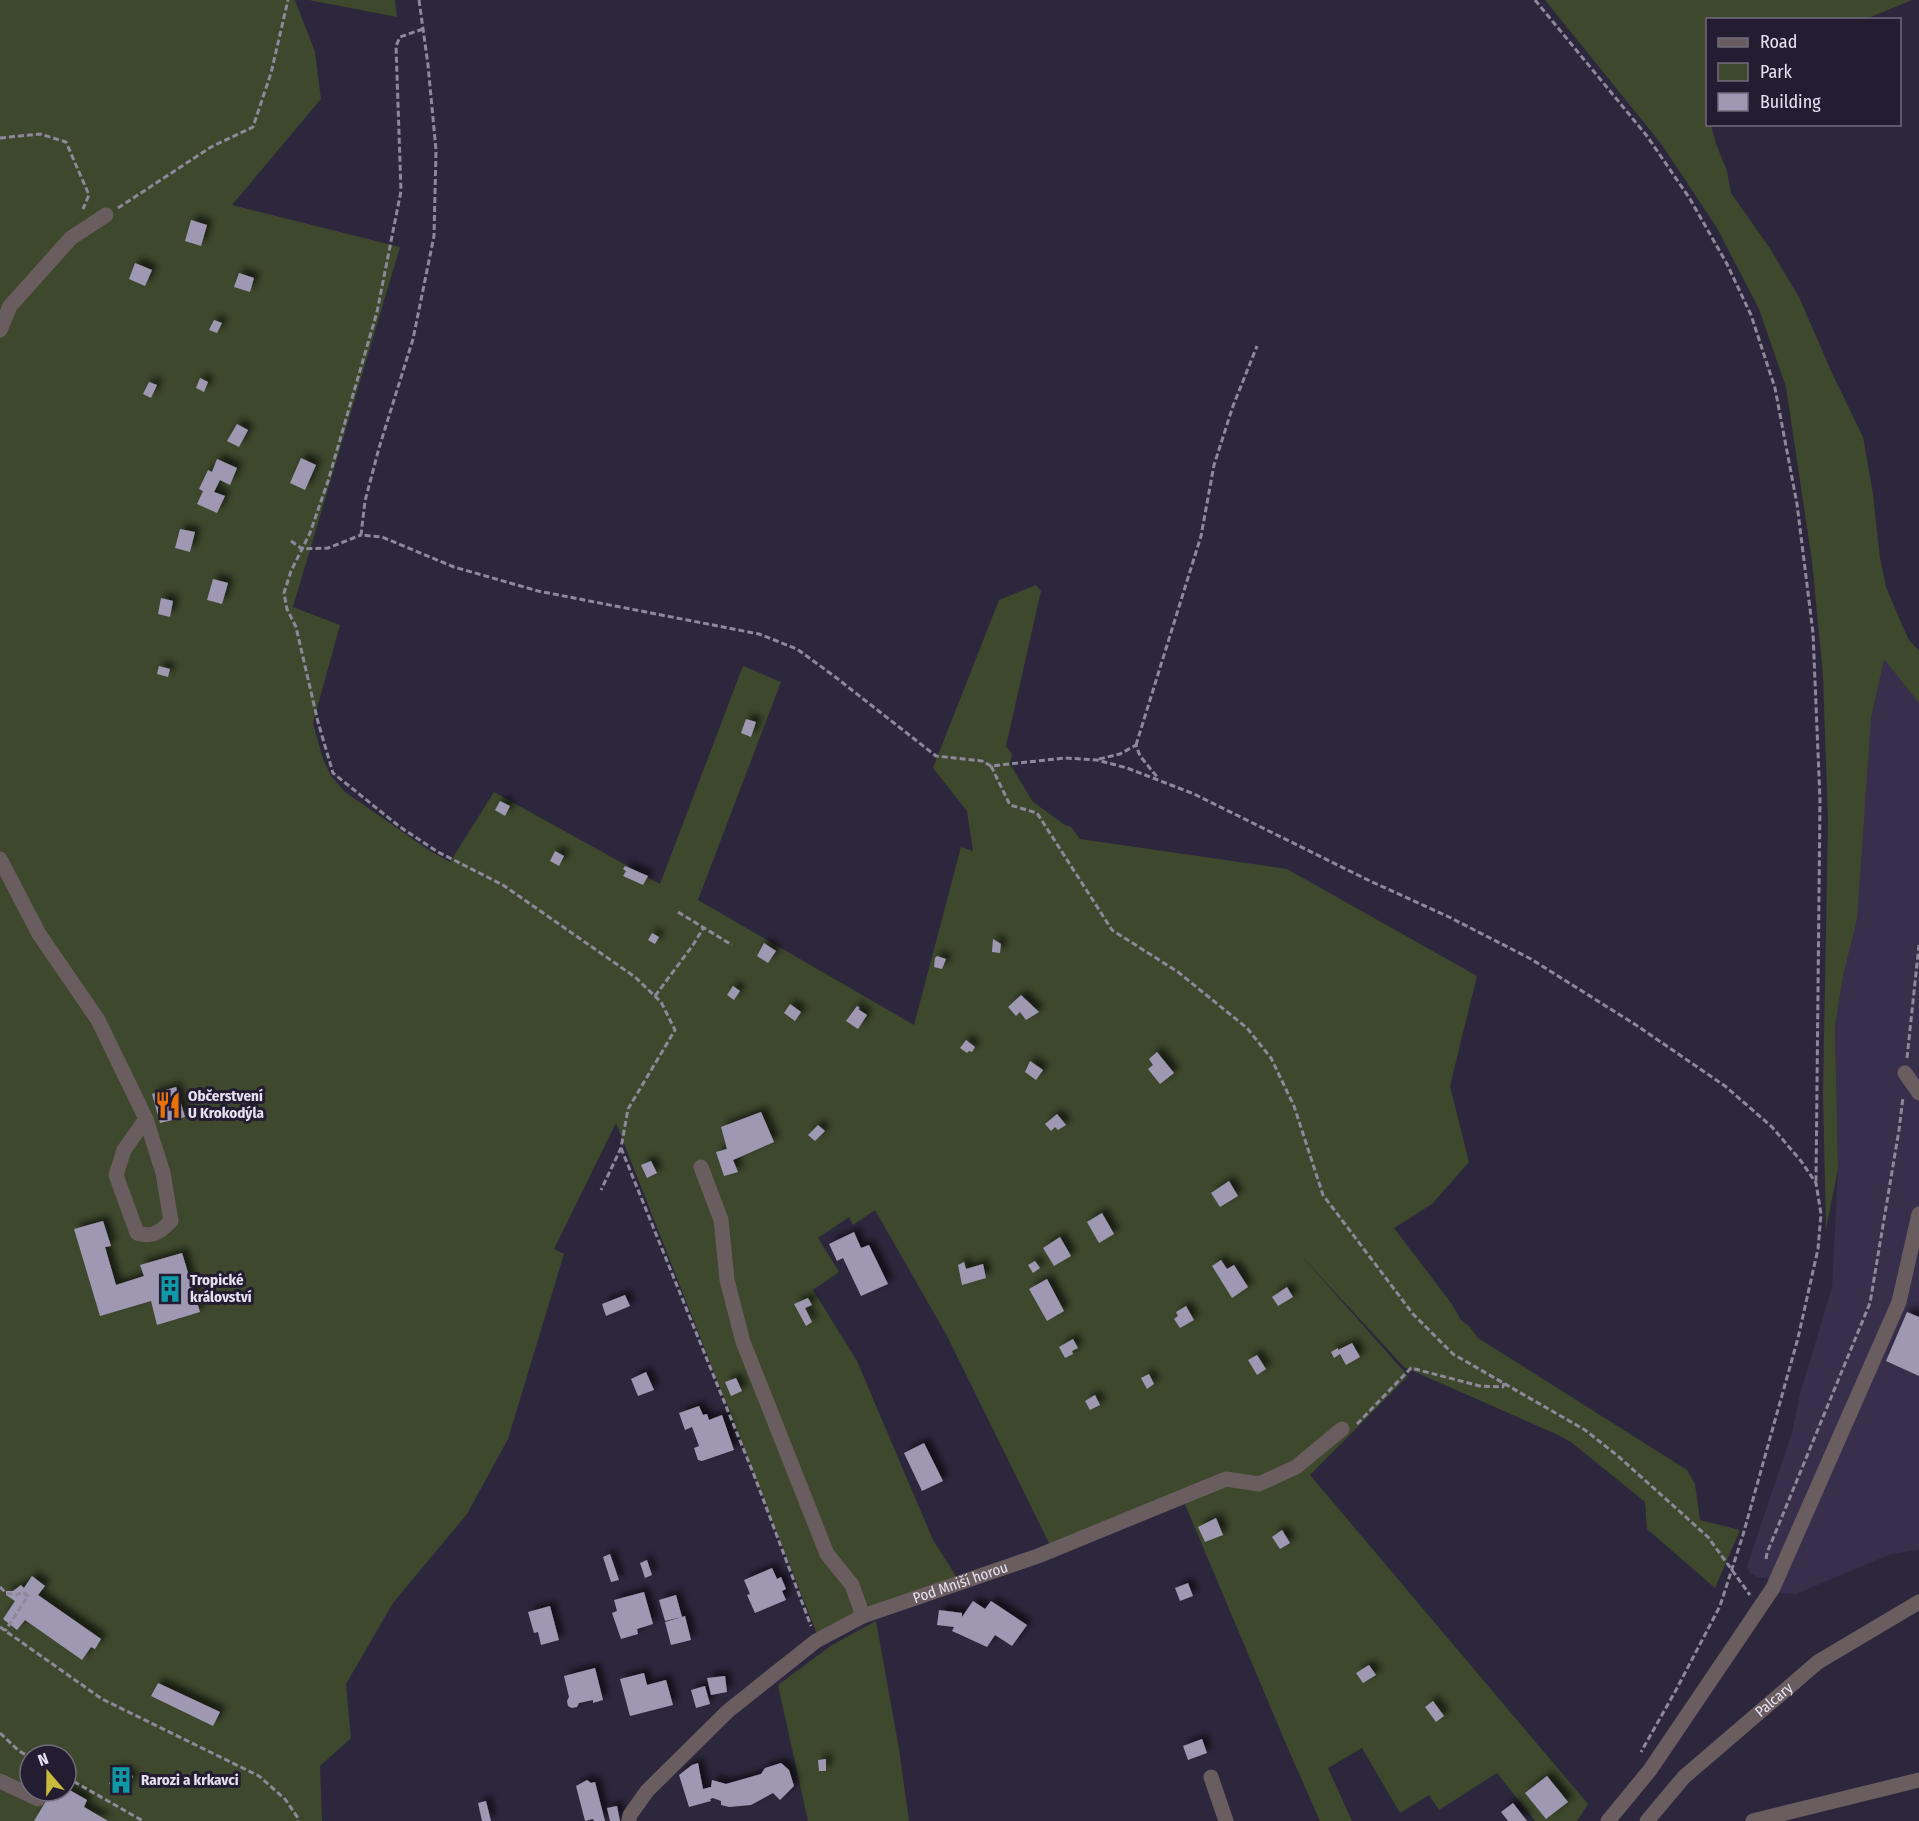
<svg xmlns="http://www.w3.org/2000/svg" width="1919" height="1821" viewBox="0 0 1919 1821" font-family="'Fira Sans Condensed',sans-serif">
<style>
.built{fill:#372f4b}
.green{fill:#3e482d;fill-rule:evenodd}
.building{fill:#9f98b3;filter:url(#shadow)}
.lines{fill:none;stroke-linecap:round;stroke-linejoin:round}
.path{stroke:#8d889a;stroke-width:3;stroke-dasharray:6 3;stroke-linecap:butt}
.minor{stroke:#6a5d60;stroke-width:15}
.labels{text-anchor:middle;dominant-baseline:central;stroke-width:6;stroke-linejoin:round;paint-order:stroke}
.poi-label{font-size:15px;font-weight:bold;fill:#e5e1f0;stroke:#241d32;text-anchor:start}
.street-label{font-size:15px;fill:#e5e1f0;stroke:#241d32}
</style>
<defs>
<filter id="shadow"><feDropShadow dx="5.5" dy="-5.5" stdDeviation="3" flood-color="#0009"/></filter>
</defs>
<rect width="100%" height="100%" fill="#2d273d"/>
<polygon class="built" points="1884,658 1919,703 1919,1550 1891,1554 1796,1594 1781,1593 1767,1578 1757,1577 1750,1573 1747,1566 1792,1433 1800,1394 1832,1287 1838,1169 1835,1027 1843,976 1871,719"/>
<g class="green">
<path d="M0,0H295L315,52L321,99L232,205L400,247L293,607L340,625L313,723L323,759L331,776L345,792L430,851L450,862L494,792L660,884L743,666L781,682L698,900L914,1025L961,847L973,851L967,811L933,768L999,600L1036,585L1041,591L1006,746L1012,754L1010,764L1033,802L1065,825L1071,827L1080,839L1287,869L1477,976L1450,1086L1469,1162L1432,1204L1394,1228L1451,1303L1461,1320L1469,1326L1478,1338L1687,1470L1695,1484L1700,1520L1740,1530L1715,1588L1647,1529L1645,1502L1571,1442L1558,1435L1404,1367L1298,1252L1408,1376L1310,1475L1588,1804L1577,1821H1535L1497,1773L1439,1810L1429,1795L1400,1813L1362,1748L1328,1768L1352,1821H1320L1286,1744L1184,1502L1051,1547L946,1334L875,1210L853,1225L849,1217L818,1238L839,1272L813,1290L857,1361L933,1540L958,1579L817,1634L616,1123L554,1249L564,1254L508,1439L467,1514L393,1603L346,1684L351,1738L320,1766L322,1821H0ZM30,1755H66V1791H30Z"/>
<polygon points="309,0 395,0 397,17"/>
<polygon points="1545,0 1912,0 1866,19 1708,20 1708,124 1711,125 1716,144 1727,171 1731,193 1769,247 1799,297 1832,373 1863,437 1873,494 1880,558 1886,587 1902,625 1909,640 1919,651 1919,703 1884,659 1871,719 1857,919 1843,976 1835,1027 1838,1169 1826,1229 1823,1093 1828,821 1823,676 1812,561 1786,387 1759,309 1717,228 1662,145"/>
<polygon points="876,1621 899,1749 909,1821 808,1821 778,1685 832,1645"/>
</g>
<g class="building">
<polygon points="191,220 207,225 201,246 185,241"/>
<polygon points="135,263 152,270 145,286 129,279"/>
<polygon points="239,273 254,278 250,292 234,287"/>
<polygon points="214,320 222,323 217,333 209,330"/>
<polygon points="200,378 208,382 204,392 196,388"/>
<polygon points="149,382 157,385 151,398 143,394"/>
<polygon points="237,424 248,430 239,447 227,441"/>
<polygon points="301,458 316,465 305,490 290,483"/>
<polygon points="217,459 237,468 230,485 220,480 214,492 225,496 217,513 197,504 203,491 199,489 208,470 212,472"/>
<polygon points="180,529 195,532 190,552 175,548"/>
<polygon points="213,579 228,583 222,604 207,600"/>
<polygon points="161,598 173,601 170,617 158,614"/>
<polygon points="159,666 170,669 168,677 157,674"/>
<polygon points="746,719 756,722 751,737 741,733"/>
<polygon points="500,801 510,806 505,816 495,810"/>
<polygon points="555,851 564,856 559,866 550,861"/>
<polygon points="625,866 648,876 643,885 623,876 626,871 623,869"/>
<polygon points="652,933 659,937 655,944 648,940"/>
<polygon points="993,939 1001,944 1000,953 992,952"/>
<polygon points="764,943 776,951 768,963 757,956"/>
<polygon points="937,956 946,959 942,969 934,967 935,958"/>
<polygon points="733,986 740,991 734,1000 727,995"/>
<polygon points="1021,995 1039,1012 1026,1020 1020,1012 1016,1016 1008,1007"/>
<polygon points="790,1004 801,1012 795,1021 784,1013"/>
<polygon points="857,1006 860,1008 858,1009 867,1015 858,1029 846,1021"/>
<polygon points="966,1040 975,1047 972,1052 969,1051 967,1053 960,1048"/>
<polygon points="1157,1052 1174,1073 1160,1084 1148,1069 1153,1065 1149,1059"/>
<polygon points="1030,1061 1043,1070 1036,1080 1025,1072"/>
<polygon points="176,1087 185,1117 160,1123 152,1094"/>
<polygon points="761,1112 774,1142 733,1160 738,1172 724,1176 716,1152 727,1149 721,1127"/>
<polygon points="1057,1114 1066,1125 1058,1130 1055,1127 1051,1131 1045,1124"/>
<polygon points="818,1125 825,1131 815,1141 808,1135"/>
<polygon points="651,1161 657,1173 647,1178 641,1165"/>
<polygon points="1229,1181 1238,1196 1220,1207 1211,1193"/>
<polygon points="1102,1213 1114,1234 1099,1243 1087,1222"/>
<polygon points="103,1221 111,1246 105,1247 116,1285 144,1276 140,1265 182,1253 200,1312 157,1325 151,1301 100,1316 74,1229"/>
<polygon points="854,1232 861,1248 869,1245 888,1284 861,1296 843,1258 837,1261 829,1244"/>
<polygon points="1060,1237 1071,1256 1054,1266 1043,1248"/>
<polygon points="1221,1260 1227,1269 1234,1265 1248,1287 1232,1298 1212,1266"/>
<polygon points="1035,1261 1040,1268 1033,1273 1028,1265"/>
<polygon points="964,1262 966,1269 983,1264 986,1278 962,1285 958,1265"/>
<polygon points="1047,1279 1064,1311 1047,1321 1029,1289"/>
<polygon points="1287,1287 1293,1297 1278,1306 1272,1297"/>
<polygon points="625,1295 630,1306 606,1316 602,1304"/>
<polygon points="808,1298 812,1305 805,1308 812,1322 806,1326 794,1304"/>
<polygon points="1186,1306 1194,1320 1180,1328 1174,1319 1178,1316 1176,1312"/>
<polygon points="1907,1312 1919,1317 1919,1376 1886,1361"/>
<polygon points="1073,1339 1078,1348 1072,1351 1073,1354 1065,1358 1059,1347"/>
<polygon points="1352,1343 1360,1357 1346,1365 1340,1354 1334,1358 1331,1352 1338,1348 1338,1350"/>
<polygon points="1257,1355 1266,1369 1257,1375 1248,1360"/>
<polygon points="646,1372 654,1390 638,1396 631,1379"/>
<polygon points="1149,1374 1154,1384 1147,1389 1141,1378"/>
<polygon points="736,1378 742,1391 731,1396 725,1382"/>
<polygon points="1095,1395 1100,1405 1090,1410 1085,1401"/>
<polygon points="699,1406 703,1415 707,1414 709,1420 722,1415 734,1450 702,1461 698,1460 694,1448 699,1446 692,1427 685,1430 679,1413"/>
<polygon points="924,1443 943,1481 922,1491 904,1453"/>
<polygon points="1216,1518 1223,1535 1205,1542 1198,1527"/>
<polygon points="1282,1530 1290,1543 1280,1549 1272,1537"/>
<polygon points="610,1554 619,1580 611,1582 603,1557"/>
<polygon points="647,1560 652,1575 645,1578 640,1563"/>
<polygon points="772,1568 777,1579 781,1577 786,1589 782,1591 786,1600 755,1613 747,1595 750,1594 744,1580"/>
<polygon points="32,1576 45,1586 38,1595 101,1639 95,1649 91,1647 82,1660 25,1620 17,1630 3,1619 15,1601 6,1595 6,1591 13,1591 21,1585 24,1588"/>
<polygon points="1188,1583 1193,1596 1180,1601 1175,1588"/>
<polygon points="644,1592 653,1624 637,1629 638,1634 621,1639 612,1613 617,1611 614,1600"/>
<polygon points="676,1595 682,1617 685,1616 691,1640 671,1645 665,1622 682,1617 665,1621 659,1600"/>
<polygon points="973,1601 985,1609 991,1601 1027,1625 1012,1646 995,1635 987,1647 952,1631 954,1627 937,1625 939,1610 962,1613 962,1617"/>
<polygon points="550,1606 559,1640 541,1645 538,1632 534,1633 528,1612"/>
<polygon points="1369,1665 1376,1675 1363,1683 1356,1673"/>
<polygon points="595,1668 603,1700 593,1703 593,1700 579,1703 577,1707 572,1708 568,1706 567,1701 569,1697 564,1676"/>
<polygon points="644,1673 647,1685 666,1680 673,1705 630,1716 620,1679"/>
<polygon points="725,1676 727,1692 711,1695 707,1678"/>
<polygon points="158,1683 220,1712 213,1726 151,1696"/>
<polygon points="705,1686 710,1704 696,1708 691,1690"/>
<polygon points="1433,1701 1444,1716 1436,1722 1425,1707"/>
<polygon points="1202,1739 1207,1753 1188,1760 1183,1746"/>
<polygon points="826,1759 826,1771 819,1771 818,1760"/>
<polygon points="698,1763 703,1789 711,1787 712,1780 726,1784 761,1774 765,1768 781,1763 789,1770 794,1786 780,1800 773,1793 751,1805 729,1807 721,1805 721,1801 713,1798 710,1799 711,1801 689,1807 679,1775 692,1765"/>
<polygon points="116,1769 133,1776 126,1791 109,1784"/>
<polygon points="1547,1776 1568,1802 1546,1819 1525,1793"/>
<polygon points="587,1780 591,1783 595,1782 605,1821 594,1821 593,1819 585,1821 576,1786"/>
<polygon points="66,1788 87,1800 84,1807 108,1821 34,1821 52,1791 66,1791"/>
<polygon points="486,1801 491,1821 482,1821 478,1803"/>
<polygon points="1513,1803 1527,1821 1508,1821 1501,1812"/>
<polygon points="617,1806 620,1821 610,1821 607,1808"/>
</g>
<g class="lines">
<g class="path">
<polyline points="419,0 428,65 436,150 434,236 413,339 379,448 365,501 361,535 382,537 454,567 538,591 759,634 797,649 834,676 936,756 982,761 991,766 1065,758 1097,760 1127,768 1194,794 1370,881 1449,917 1531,959 1636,1025 1725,1086 1772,1127 1801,1161 1816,1183 1821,1214 1818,1249 1798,1338 1743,1535 1720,1606 1676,1690 1641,1752"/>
<polyline points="1535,0 1647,136 1690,199 1727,264 1751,315 1775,388 1797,504 1813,633 1820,800 1816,1181"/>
<polyline points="423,29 400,37 396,46 401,191 377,312 328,481 310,533 291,571 284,593 287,609 296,627 318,722 333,773 400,827 438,852 503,885 635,977 661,1002 675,1030 628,1109 621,1148 601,1190"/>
<polyline points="0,138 40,134 66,142 89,195 83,209"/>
<polyline points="118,208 211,147 253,127 271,73 288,0"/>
<polyline points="291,541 302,549 328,548 361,535"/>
<polyline points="1136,745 1201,536 1214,465 1233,406 1257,346"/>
<polyline points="1099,759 1120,754 1136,745 1140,756 1158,778"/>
<polyline points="991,766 1010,805 1037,813 1112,930 1178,972 1247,1028 1271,1058 1294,1106 1323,1195 1413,1314 1453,1354 1585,1430 1618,1456 1708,1537 1750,1595"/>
<polyline points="678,912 732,945"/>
<polyline points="655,996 693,945 704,927"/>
<polyline points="1907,1058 1919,945"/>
<polyline points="621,1148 754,1475 811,1626"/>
<polyline points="1357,1424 1411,1368 1480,1386 1503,1387 1504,1383"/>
<polyline points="1766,1559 1767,1553 1870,1303 1899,1130 1903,1097"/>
<polyline points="0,1587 6,1593 17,1595 22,1592 28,1596 5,1631"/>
<polyline points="0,1627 102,1699 259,1776 285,1799 298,1818 298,1821"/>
<polyline points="0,1733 19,1751 30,1757"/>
<polyline points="66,1777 143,1821"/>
</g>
<g class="minor">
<polyline points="0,330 10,306 71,238 106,215"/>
<path d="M0,859L39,934L98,1020L146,1119L163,1173L171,1221C160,1232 153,1238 137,1233L116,1175L124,1150L146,1119"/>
<polyline points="1905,1073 1919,1093"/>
<polyline points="701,1167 721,1220 727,1280 743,1342 827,1554 852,1585 863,1616"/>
<polyline points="1211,1777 1226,1821"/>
<polyline points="0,1781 38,1799"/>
<path id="s1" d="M629,1821L630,1815L647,1791L728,1711L816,1641L863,1616L1038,1556L1226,1479L1259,1484L1296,1467L1342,1429"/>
<polyline points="1608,1821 1650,1770 1773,1588 1899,1302 1919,1214"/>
<path id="s2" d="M1647,1821L1684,1777L1818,1662L1919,1602"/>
<polyline points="1753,1821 1919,1780"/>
</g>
</g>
<defs>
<symbol id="restaurant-bare" viewBox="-9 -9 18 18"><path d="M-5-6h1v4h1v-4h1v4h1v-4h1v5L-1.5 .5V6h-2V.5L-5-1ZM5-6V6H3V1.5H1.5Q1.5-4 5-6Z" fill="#e8710a" stroke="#241d32" stroke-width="2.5" paint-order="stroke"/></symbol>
<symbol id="building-bare" viewBox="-9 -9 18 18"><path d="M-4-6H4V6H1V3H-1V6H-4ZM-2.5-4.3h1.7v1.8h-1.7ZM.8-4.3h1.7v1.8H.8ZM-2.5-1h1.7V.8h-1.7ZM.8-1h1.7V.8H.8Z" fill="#0f9aa8" stroke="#241d32" stroke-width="2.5" paint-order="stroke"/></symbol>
</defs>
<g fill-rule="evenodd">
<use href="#restaurant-bare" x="149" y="1086" width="38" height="38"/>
<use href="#building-bare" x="151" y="1270" width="38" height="38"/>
<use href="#building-bare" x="102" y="1761" width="38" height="38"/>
</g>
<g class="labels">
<g class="poi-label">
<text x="188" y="1096">Občerstvení<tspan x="188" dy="17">U Krokodýla</tspan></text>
<text x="190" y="1280">Tropické<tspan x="190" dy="17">království</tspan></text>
<text x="141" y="1780">Rarozi a krkavci</text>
</g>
<g class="street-label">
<text stroke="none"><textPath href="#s1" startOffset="418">Pod Mniší horou</textPath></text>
<text stroke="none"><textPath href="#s2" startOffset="176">Palcary</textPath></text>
</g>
</g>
<rect x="1706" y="18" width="195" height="108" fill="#241d32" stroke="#716b7e" stroke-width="1.5"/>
<rect x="1718" y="38" width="30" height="9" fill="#6a5d60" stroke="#716b7e" stroke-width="1.5"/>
<text x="1760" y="48" font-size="18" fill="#e5e1f0">Road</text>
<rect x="1718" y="63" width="30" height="18" fill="#3e482d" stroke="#716b7e" stroke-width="1.5"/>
<text x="1760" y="78" font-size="18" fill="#e5e1f0">Park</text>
<rect x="1718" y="93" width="30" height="18" fill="#9f98b3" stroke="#716b7e" stroke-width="1.5"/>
<text x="1760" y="108" font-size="18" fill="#e5e1f0">Building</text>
<g transform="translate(48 1773) rotate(340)"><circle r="28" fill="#241d32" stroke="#716b7e" stroke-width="1.5"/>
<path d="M0-4.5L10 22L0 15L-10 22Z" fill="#c8bb3b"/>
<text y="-9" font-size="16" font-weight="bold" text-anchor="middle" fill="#e5e1f0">N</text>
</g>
</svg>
